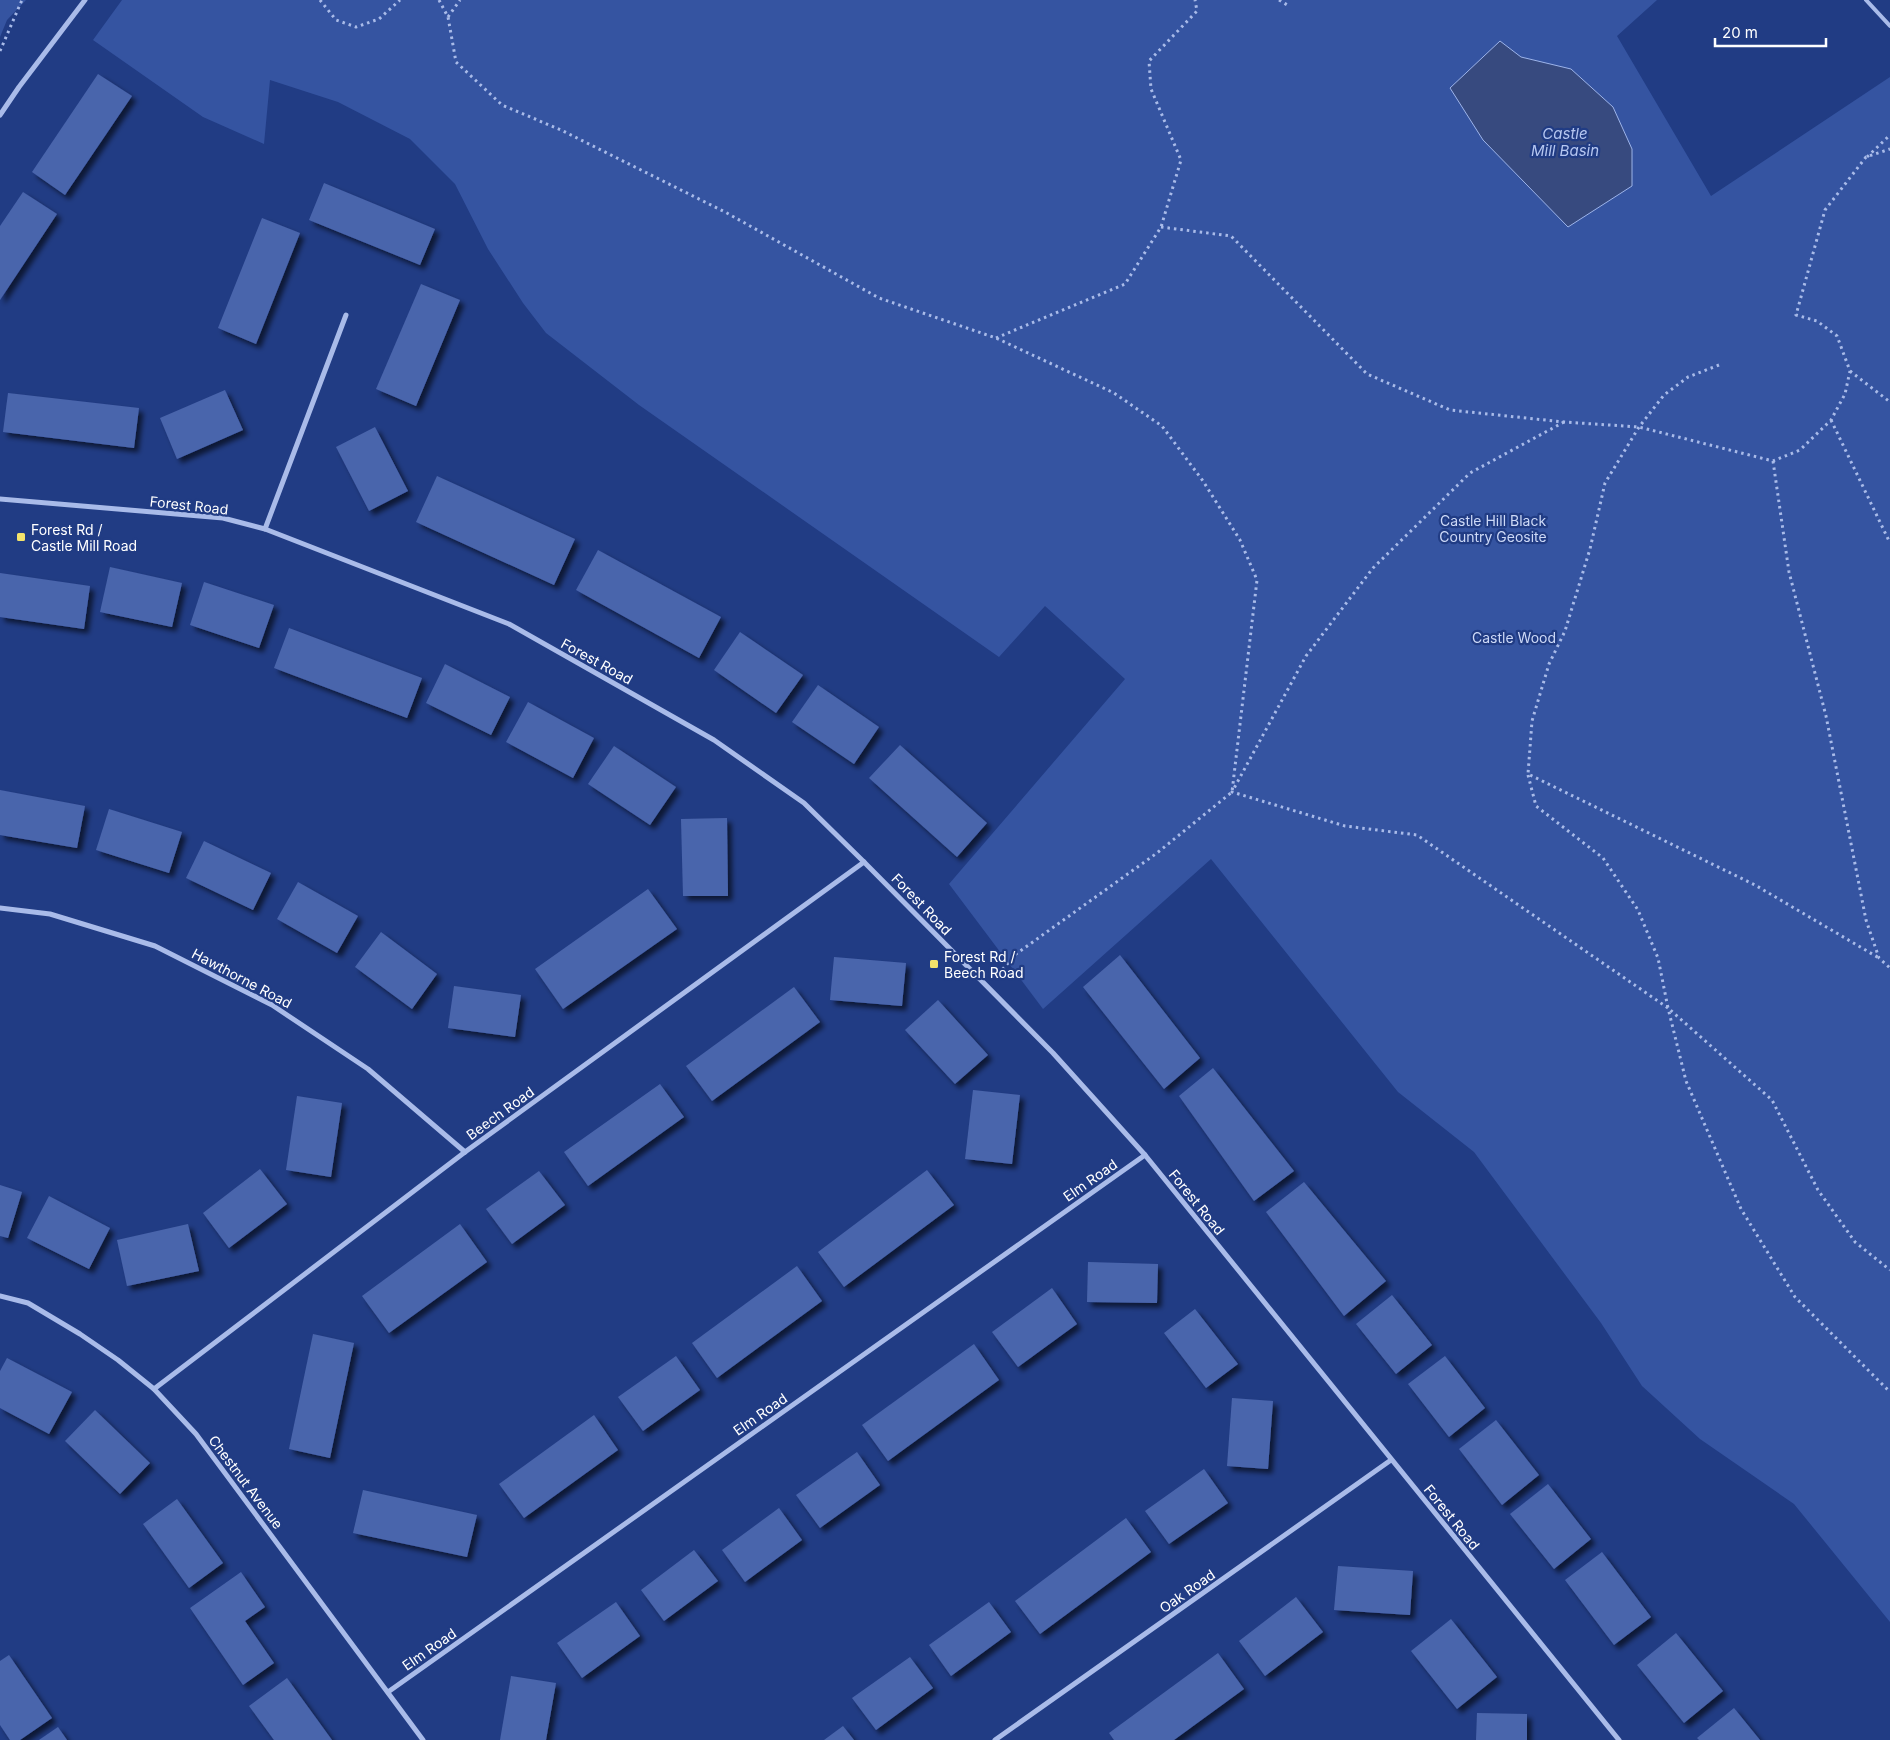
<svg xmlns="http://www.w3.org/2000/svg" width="1890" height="1740" viewBox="0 0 1890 1740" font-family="Inter,sans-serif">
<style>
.green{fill:#3554a1}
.water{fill:#374a7f;stroke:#9db4ea}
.building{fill:#4a65ac;filter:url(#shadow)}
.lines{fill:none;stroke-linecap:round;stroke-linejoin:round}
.path{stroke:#a9bbe9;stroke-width:3;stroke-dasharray:2.5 4;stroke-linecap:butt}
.lane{stroke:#a9bbe9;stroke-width:4}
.street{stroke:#a9bbe9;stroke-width:5}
.poi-dot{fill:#f5e46b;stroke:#213c84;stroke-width:2}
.labels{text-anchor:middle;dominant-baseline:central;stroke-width:4.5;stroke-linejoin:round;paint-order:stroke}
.street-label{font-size:14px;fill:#fff;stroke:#213c84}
.park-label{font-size:14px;fill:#cdd9f7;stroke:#213c84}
.poi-label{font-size:14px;fill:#fff;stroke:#213c84;text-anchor:start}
.water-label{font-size:15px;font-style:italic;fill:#b5c6f0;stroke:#213c84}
</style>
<defs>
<filter id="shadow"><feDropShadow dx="4.5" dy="4.5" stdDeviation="2.5" flood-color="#0009"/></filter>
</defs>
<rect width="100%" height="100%" fill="#213c84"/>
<g class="green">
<polygon points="0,0 26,0 7,20 0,37"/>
<polygon points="122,0 1657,0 1617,36 1711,196 1890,77 1890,1622 1794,1504 1700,1439 1642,1386 1601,1323 1474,1152 1398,1092 1211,859 1043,1009 949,884 1125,679 1045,606 999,657 639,405 546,333 523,303 488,249 455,184 410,139 338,102 270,80 264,144 203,117 93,40"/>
</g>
<polygon class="water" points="1500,41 1521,57 1571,69 1613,107 1632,149 1632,186 1568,227 1483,140 1450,88"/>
<g class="building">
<polygon points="98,74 132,96 65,195 32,172"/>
<polygon points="324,183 435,229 420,265 309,220"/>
<polygon points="23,192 57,214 0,300 0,226"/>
<polygon points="262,218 300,233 256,344 218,328"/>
<polygon points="421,284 460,300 416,406 376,389"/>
<polygon points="225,390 243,430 177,459 160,418"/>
<polygon points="8,393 139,408 134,448 3,432"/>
<polygon points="375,427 408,491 369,511 336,447"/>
<polygon points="437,476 575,539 554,585 416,522"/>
<polygon points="598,550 721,617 699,658 576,590"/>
<polygon points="110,567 182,583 172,627 100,612"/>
<polygon points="0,573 90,586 84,629 0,617"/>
<polygon points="204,582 274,605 259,648 190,625"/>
<polygon points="289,628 422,678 407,718 274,668"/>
<polygon points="740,632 803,675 776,713 714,670"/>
<polygon points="445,664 510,697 491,735 426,703"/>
<polygon points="818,685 879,727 854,764 792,722"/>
<polygon points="528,702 594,738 573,778 506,742"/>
<polygon points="900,745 987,823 957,857 869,778"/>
<polygon points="614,746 676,787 650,825 588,784"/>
<polygon points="0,790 85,806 77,848 0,835"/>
<polygon points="109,809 182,832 169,873 96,850"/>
<polygon points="727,818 728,896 683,896 681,819"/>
<polygon points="204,841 271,873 253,910 186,878"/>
<polygon points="298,882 358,916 337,953 277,919"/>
<polygon points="648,889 677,929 563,1009 535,969"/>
<polygon points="381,932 437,974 412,1009 355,967"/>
<polygon points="1120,955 1200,1058 1164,1089 1083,987"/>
<polygon points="834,957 906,963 902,1006 830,1000"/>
<polygon points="454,986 521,995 515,1037 448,1028"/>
<polygon points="794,987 820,1022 712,1101 686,1066"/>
<polygon points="938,1000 988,1055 955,1084 905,1030"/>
<polygon points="1213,1068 1294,1171 1254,1201 1179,1096"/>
<polygon points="660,1084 684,1117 588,1186 564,1152"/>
<polygon points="973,1090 1020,1095 1012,1164 965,1159"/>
<polygon points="297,1096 342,1103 331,1177 286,1170"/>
<polygon points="260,1169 287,1204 229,1248 203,1213"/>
<polygon points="927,1170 954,1205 844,1287 818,1252"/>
<polygon points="539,1171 565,1205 512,1244 486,1209"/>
<polygon points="1304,1182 1386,1281 1344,1316 1266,1212"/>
<polygon points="0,1185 22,1192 8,1238 0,1236"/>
<polygon points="49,1196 110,1228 89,1269 27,1238"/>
<polygon points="188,1224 199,1271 127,1286 117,1240"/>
<polygon points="460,1224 487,1262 389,1333 362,1296"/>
<polygon points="1088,1262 1158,1264 1157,1303 1087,1302"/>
<polygon points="797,1266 822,1301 717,1378 692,1343"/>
<polygon points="1052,1288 1077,1324 1018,1367 992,1332"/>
<polygon points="1392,1295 1432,1345 1396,1374 1356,1324"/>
<polygon points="1195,1309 1238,1364 1206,1388 1164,1333"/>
<polygon points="313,1334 354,1343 330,1458 289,1449"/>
<polygon points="974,1344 999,1380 888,1461 862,1425"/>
<polygon points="676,1356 700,1390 643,1431 618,1397"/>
<polygon points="1445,1356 1485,1408 1449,1437 1408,1384"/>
<polygon points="7,1358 72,1392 49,1434 0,1408 0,1371"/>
<polygon points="1232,1398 1273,1401 1268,1469 1227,1466"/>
<polygon points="95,1410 150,1463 120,1494 65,1441"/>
<polygon points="594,1415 618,1450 524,1518 499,1484"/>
<polygon points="1496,1420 1539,1475 1502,1505 1459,1449"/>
<polygon points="857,1452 880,1485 820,1528 796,1495"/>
<polygon points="1204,1469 1228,1503 1169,1544 1145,1511"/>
<polygon points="1548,1484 1591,1539 1554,1569 1510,1514"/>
<polygon points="363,1490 477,1515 467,1557 353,1533"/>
<polygon points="177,1499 223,1563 189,1588 143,1524"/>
<polygon points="779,1508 802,1540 745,1582 722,1550"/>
<polygon points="1126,1518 1151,1552 1040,1634 1015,1601"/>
<polygon points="694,1550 718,1581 664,1621 641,1590"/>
<polygon points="1602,1552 1651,1617 1614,1645 1565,1580"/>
<polygon points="1338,1566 1413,1571 1410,1615 1334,1610"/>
<polygon points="241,1572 265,1607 245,1621 274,1663 243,1685 190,1608"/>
<polygon points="1296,1597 1323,1632 1265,1676 1239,1641"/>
<polygon points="616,1602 640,1636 582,1678 557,1643"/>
<polygon points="989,1602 1011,1632 951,1676 929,1645"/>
<polygon points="1451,1619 1497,1677 1457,1709 1411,1651"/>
<polygon points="1676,1633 1723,1691 1684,1723 1637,1665"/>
<polygon points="1218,1653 1244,1689 1174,1740 1114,1740 1109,1733"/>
<polygon points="9,1655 52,1718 20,1740 10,1740 0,1725 0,1661"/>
<polygon points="910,1657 933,1688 876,1730 852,1698"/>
<polygon points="511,1676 556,1683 546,1740 500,1740"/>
<polygon points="287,1678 332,1740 274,1740 249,1706"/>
<polygon points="1734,1708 1760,1740 1699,1740 1697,1738"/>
<polygon points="1477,1713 1527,1714 1527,1740 1476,1740"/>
<polygon points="843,1726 854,1740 824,1740"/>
<polygon points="58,1727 67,1740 39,1740"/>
</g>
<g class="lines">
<g class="path">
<polyline points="320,0 336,20 356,27 379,19 400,0"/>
<polyline points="439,0 448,17 456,62 502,105 561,130 725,212 879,298 996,338 1114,393 1162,426 1203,481 1240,540 1257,580 1232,792 1157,853 1016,954 1001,971"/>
<polyline points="1279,0 1289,6"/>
<polyline points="448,17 460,0"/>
<polyline points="0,51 22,0"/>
<polyline points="1867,157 1890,135"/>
<polyline points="1161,227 1231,236 1367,374 1450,410 1564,422 1639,427 1773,461 1800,450 1831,420 1845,394 1850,371 1837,336 1817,321 1796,315 1825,210 1866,157 1890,149"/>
<polyline points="996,338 1125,284 1161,227 1181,160 1151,89 1149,61 1197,11 1195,0"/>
<polyline points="1719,365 1688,377 1664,395 1639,427 1605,483 1590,549 1565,631 1549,664 1532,721 1528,774 1755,885 1879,958"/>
<polyline points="1850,371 1890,402"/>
<polyline points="1831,420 1890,543"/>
<polyline points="1564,422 1470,473 1373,568 1306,656 1232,792 1345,826 1417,835 1668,1008 1686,1081 1741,1209 1795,1297 1890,1392"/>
<polyline points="1773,461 1789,572 1826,716 1866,920 1879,958 1890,968"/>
<polyline points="1528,775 1536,806 1603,858 1638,910 1658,958 1668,1008 1772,1100 1818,1190 1855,1242 1890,1270"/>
</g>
<polyline class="lane" points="1866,0 1890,26"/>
<g class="street">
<polyline points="0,115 19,87 85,0"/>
<polyline points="0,499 223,518 265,529 509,624 714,740 804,803 864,862 1053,1053 1145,1155 1619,1740"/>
<polyline points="265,529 346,315"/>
<polyline points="0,908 50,914 155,946 272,1005 368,1069 465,1152"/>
<polyline points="0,1296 28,1303 80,1334 118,1360 154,1389 196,1434 423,1740"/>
<polyline points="154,1389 465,1152 864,862"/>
<polyline points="388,1692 1145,1155"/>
<polyline points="995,1740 1391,1460"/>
</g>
</g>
<g class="poi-dot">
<rect x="16" y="532" width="10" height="10" rx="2.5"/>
<rect x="929" y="959" width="10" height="10" rx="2.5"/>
</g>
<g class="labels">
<g class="street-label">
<text transform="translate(189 505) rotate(6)">Forest Road</text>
<text transform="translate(597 661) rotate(29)">Forest Road</text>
<text transform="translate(922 904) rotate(46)">Forest Road</text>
<text transform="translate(242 978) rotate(28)">Hawthorne Road</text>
<text transform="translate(500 1113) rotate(-36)">Beech Road</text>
<text transform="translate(1090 1180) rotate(-35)">Elm Road</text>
<text transform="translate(1197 1202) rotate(51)">Forest Road</text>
<text transform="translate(760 1414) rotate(-35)">Elm Road</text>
<text transform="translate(246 1482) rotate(53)">Chestnut Avenue</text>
<text transform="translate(1452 1517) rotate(51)">Forest Road</text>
<text transform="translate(1187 1591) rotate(-35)">Oak Road</text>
<text transform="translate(429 1649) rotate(-35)">Elm Road</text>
</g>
<g class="park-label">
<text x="1493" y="520">Castle Hill Black<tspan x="1493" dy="16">Country Geosite</tspan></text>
<text x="1514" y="637">Castle Wood</text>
</g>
<g class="poi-label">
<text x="31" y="529">Forest Rd /<tspan x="31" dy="16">Castle Mill Road</tspan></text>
<text x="944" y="956">Forest Rd /<tspan x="944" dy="16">Beech Road</tspan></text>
</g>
<g class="water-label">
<text x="1565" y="133">Castle<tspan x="1565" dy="17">Mill Basin</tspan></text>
</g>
</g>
<path d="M1715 38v8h111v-8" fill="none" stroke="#ffffff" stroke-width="2.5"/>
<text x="1722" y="38" font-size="15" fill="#ffffff" stroke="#213c84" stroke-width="4" paint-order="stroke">20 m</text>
</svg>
